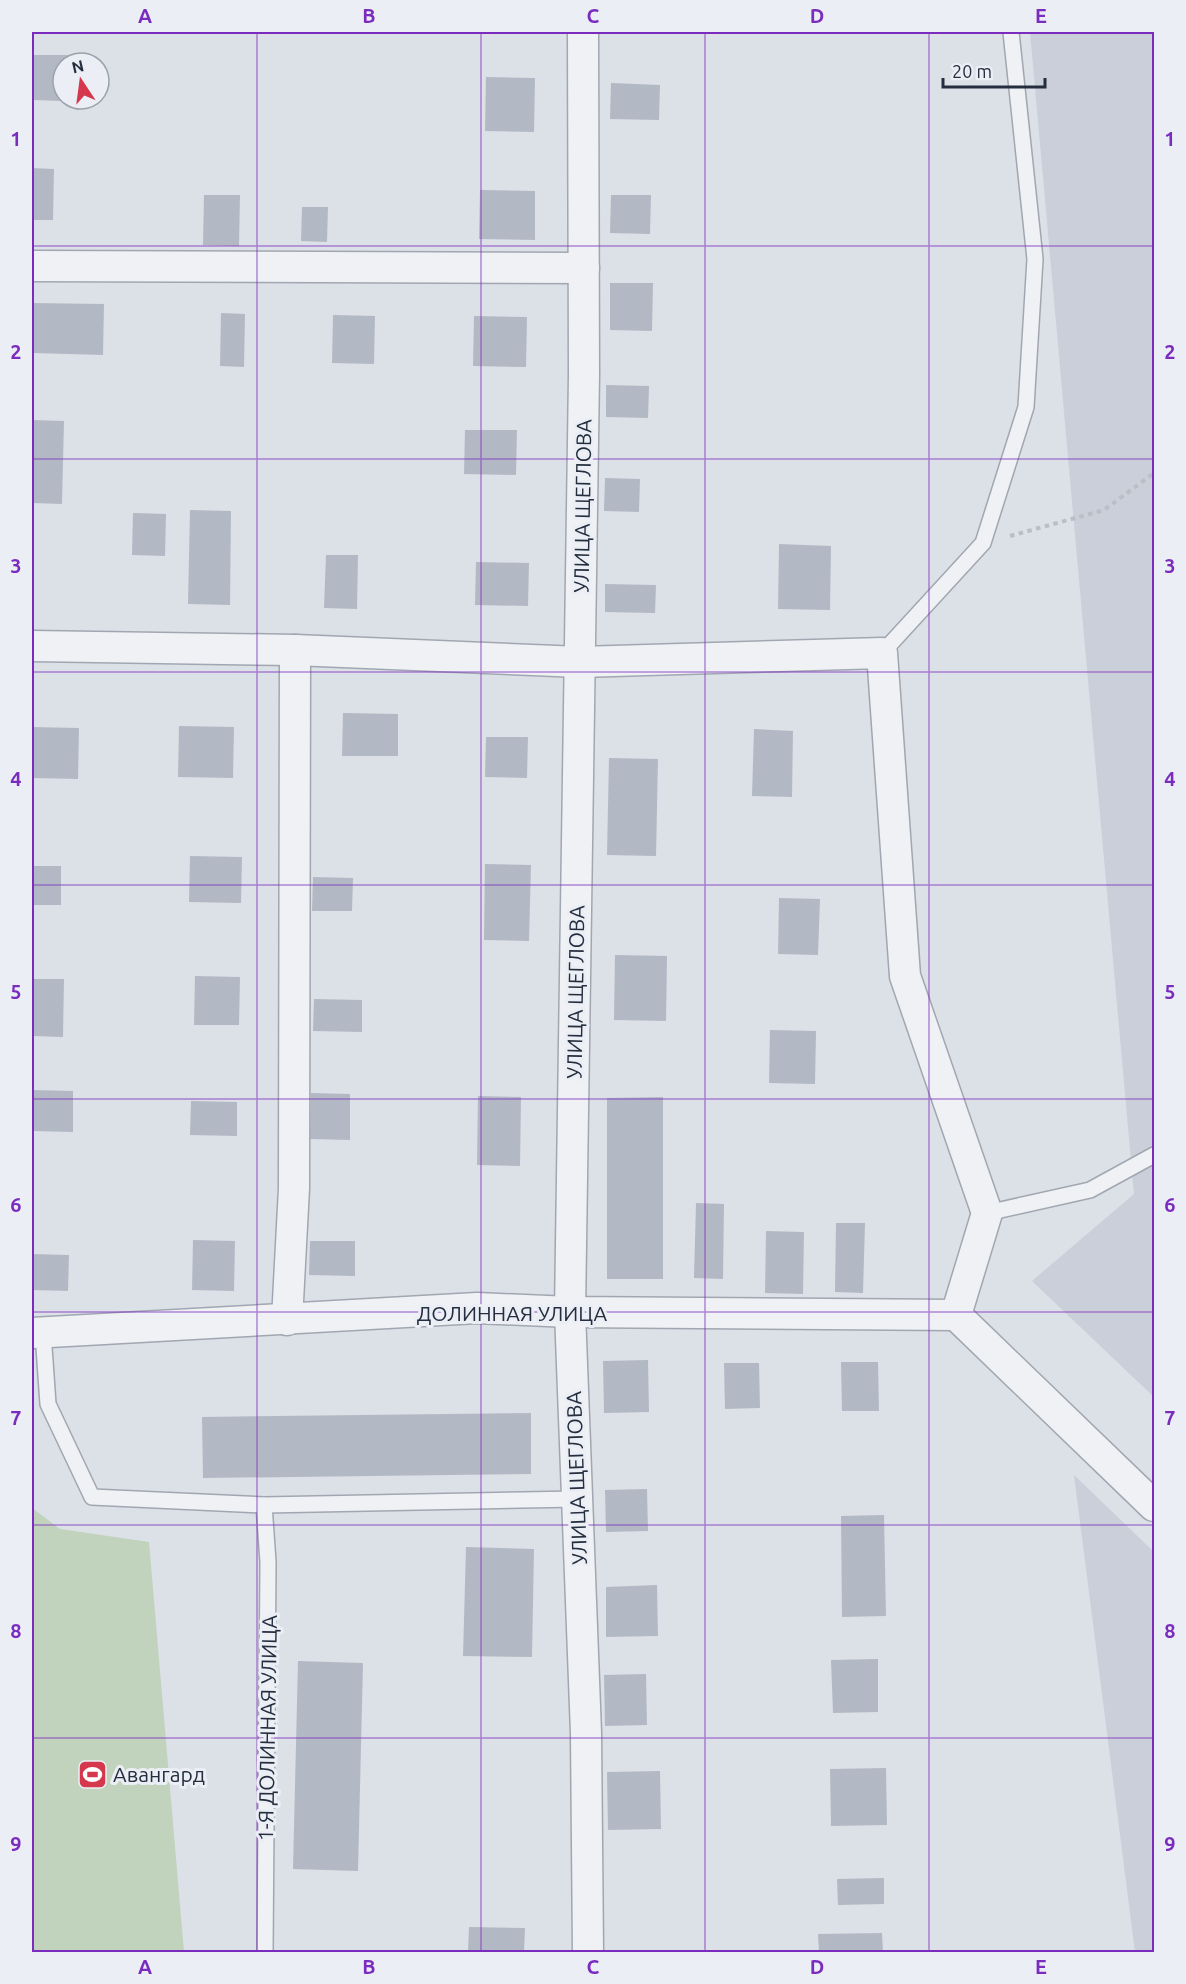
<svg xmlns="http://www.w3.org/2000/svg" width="1186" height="1984" viewBox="0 0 1186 1984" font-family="Ubuntu,sans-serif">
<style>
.built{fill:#cacfd9}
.green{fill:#c1d2bd}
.building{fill:#b3b9c4}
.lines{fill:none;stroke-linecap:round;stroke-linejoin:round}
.service-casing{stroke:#a1a7b1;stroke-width:18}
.minor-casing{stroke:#a1a7b1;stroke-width:33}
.path{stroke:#babec5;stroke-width:4;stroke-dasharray:4.5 4.5;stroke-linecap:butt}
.service{stroke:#eff1f5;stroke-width:15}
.minor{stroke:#eff1f5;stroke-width:30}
.grid{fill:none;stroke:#7b2cbf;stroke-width:1.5;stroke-opacity:0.55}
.labels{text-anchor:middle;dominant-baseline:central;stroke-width:6;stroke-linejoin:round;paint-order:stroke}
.street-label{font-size:21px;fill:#252e3e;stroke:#ebeff5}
.poi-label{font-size:21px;fill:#252e3e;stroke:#ebeff5;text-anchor:start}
.neatline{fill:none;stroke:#7b2cbf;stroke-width:2}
.grid-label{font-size:20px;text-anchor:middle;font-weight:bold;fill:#7b2cbf}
</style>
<rect width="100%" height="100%" fill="#dce0e7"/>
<g class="built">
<polygon points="1030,32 1154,32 1154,1397 1032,1281 1134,1194"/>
<polygon points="1074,1475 1154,1552 1154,1952 1135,1952"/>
</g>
<polygon class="green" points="32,1508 60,1529 149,1542 184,1952 32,1952"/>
<g class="building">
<polygon points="32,55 68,55 68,63 63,63 63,101 32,100"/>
<polygon points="486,77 535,78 534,132 485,131"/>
<polygon points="611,83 660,85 659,120 610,119"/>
<polygon points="32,168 54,169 53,220 32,220"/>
<polygon points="480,190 535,191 535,240 479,239"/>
<polygon points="204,195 240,195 239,246 203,245"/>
<polygon points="611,195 651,195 650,234 610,233"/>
<polygon points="302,207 328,207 327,242 301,241"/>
<polygon points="610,283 653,283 652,331 610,330"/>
<polygon points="32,303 104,304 103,355 32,353"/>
<polygon points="221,313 245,314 244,367 220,366"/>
<polygon points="333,315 375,316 374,364 332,363"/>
<polygon points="474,316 527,317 526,367 473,366"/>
<polygon points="606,385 649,386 648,418 606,417"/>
<polygon points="32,420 64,421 62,504 32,503"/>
<polygon points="465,430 517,430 516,475 464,474"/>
<polygon points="605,478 640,479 639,512 604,511"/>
<polygon points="190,510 231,511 230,605 188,604"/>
<polygon points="133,513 166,514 165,556 132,555"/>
<polygon points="779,544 831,546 830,610 778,609"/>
<polygon points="326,555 358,555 357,609 324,608"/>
<polygon points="476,562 529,563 528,606 475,605"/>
<polygon points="605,584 656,585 655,613 605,612"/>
<polygon points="343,713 398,714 398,756 342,756"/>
<polygon points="179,726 234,727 233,778 178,777"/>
<polygon points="32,727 79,728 78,779 32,778"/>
<polygon points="754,729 793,731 792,797 752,796"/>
<polygon points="486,737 528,737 527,778 485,777"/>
<polygon points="609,758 658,759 656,856 607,855"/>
<polygon points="190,856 242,857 241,903 189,902"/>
<polygon points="485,864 531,865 529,941 484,940"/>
<rect x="32" y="866" width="29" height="39"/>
<polygon points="313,877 353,878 352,911 312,911"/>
<polygon points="779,898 820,899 818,955 778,954"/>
<polygon points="615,955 667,956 666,1021 614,1020"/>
<polygon points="195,976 240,977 239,1025 194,1025"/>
<polygon points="32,979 64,979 63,1037 32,1036"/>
<polygon points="314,999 362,1000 362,1032 313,1031"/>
<polygon points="770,1030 816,1031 815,1084 769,1083"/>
<polygon points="32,1090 73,1091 73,1132 32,1131"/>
<polygon points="311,1093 350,1094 350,1140 310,1139"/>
<polygon points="478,1096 521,1097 520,1166 477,1165"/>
<polygon points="663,1097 663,1279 607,1279 607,1098"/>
<polygon points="191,1101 237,1102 237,1136 190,1135"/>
<polygon points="696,1203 724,1204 723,1279 694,1278"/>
<polygon points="836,1223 865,1223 863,1293 835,1292"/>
<polygon points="766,1231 804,1232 803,1294 765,1293"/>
<polygon points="193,1240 235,1241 234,1291 192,1290"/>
<polygon points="310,1241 355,1241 355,1276 309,1275"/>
<polygon points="32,1254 69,1255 68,1291 32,1290"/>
<polygon points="648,1360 649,1412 604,1413 603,1361"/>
<polygon points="841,1362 878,1362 879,1411 842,1411"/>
<polygon points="724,1363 759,1363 760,1408 725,1409"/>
<polygon points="531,1413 531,1474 203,1478 202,1417"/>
<polygon points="647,1489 648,1531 606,1532 605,1490"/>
<polygon points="884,1515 886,1616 842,1617 841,1516"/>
<polygon points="466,1547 534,1549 532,1657 463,1656"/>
<polygon points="657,1585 658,1636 606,1637 606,1587"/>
<polygon points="878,1659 878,1712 833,1713 831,1660"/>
<polygon points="298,1661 363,1663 358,1871 293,1869"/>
<polygon points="646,1674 647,1725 605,1726 604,1675"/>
<polygon points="886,1768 887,1825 831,1826 830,1769"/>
<polygon points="660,1771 661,1829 608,1830 607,1772"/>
<polygon points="884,1878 884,1904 838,1905 837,1879"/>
<polygon points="469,1927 525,1928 524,1952 468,1952"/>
<polygon points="882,1933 883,1952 819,1952 818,1934"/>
</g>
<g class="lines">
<defs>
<g id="service">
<polyline points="882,653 983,543 1026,407 1035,259 1011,32"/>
<polyline points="987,1213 1090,1190 1154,1155"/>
<polyline points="43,1333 48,1404 92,1497 264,1505 577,1499"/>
<polyline points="264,1505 268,1562 265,1952"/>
</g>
<g id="minor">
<polyline points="583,32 584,374 570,1312 586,1733 588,1952"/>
<polyline points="32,266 584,268"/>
<polyline points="32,646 295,650"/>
<polyline points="956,1315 1154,1506"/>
<polyline points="287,1320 294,1188 295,650 580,662 882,653 905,976 987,1213 956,1315"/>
<polyline points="32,1333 477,1308 570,1312 956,1315"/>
</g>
</defs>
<use href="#service" class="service-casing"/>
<use href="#minor" class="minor-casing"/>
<polyline class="path" points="1010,536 1104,510 1154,473"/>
<use href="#service" class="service"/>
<use href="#minor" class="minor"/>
</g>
<path class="grid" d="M257,32V1952M481,32V1952M705,32V1952M929,32V1952M32,246H1154M32,459H1154M32,672H1154M32,885H1154M32,1099H1154M32,1312H1154M32,1525H1154M32,1738H1154"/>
<defs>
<symbol id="stadium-square" viewBox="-11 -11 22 22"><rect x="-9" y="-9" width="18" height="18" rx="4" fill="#d5384c" stroke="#ebeff5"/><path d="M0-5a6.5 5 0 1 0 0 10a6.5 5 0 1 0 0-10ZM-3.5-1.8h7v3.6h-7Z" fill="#fff"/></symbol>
</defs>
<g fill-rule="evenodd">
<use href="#stadium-square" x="76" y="1758" width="33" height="33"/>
</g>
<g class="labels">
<g class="street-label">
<text transform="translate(582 506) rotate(-89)">УЛИЦА ЩЕГЛОВА</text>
<text transform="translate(575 992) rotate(-89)">УЛИЦА ЩЕГЛОВА</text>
<text x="512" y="1313">ДОЛИННАЯ УЛИЦА</text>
<text transform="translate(576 1478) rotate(-92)">УЛИЦА ЩЕГЛОВА</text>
<text transform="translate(267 1728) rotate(-89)">1-Я ДОЛИННАЯ УЛИЦА</text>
</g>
<g class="poi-label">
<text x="113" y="1774">Авангард</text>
</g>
</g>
<rect width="1186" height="1984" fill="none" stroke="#ebeff5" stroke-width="66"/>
<g transform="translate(81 81) rotate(347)"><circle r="28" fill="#ebeff5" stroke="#9ca2ac" stroke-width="1.5"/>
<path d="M0-4.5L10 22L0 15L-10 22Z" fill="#d5384c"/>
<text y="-9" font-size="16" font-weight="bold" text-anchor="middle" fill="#252e3e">N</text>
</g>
<path d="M943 78v9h102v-9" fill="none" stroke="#252e3e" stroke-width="3"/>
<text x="952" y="78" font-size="18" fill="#252e3e" stroke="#ebeff5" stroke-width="4.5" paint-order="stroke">20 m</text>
<rect x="33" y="33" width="1120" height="1918" class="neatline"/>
<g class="grid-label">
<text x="145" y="23">A</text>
<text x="369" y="23">B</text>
<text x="593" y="23">C</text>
<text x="817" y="23">D</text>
<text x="1041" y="23">E</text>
<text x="16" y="146">1</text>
<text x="1170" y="146">1</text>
<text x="16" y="359">2</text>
<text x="1170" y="359">2</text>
<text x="16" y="573">3</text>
<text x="1170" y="573">3</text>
<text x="16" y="786">4</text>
<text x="1170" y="786">4</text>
<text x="16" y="999">5</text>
<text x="1170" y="999">5</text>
<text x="16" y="1212">6</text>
<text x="1170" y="1212">6</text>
<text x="16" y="1425">7</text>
<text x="1170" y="1425">7</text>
<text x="16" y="1638">8</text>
<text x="1170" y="1638">8</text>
<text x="16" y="1851">9</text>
<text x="1170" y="1851">9</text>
<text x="145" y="1974">A</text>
<text x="369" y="1974">B</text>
<text x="593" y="1974">C</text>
<text x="817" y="1974">D</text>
<text x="1041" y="1974">E</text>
</g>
</svg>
